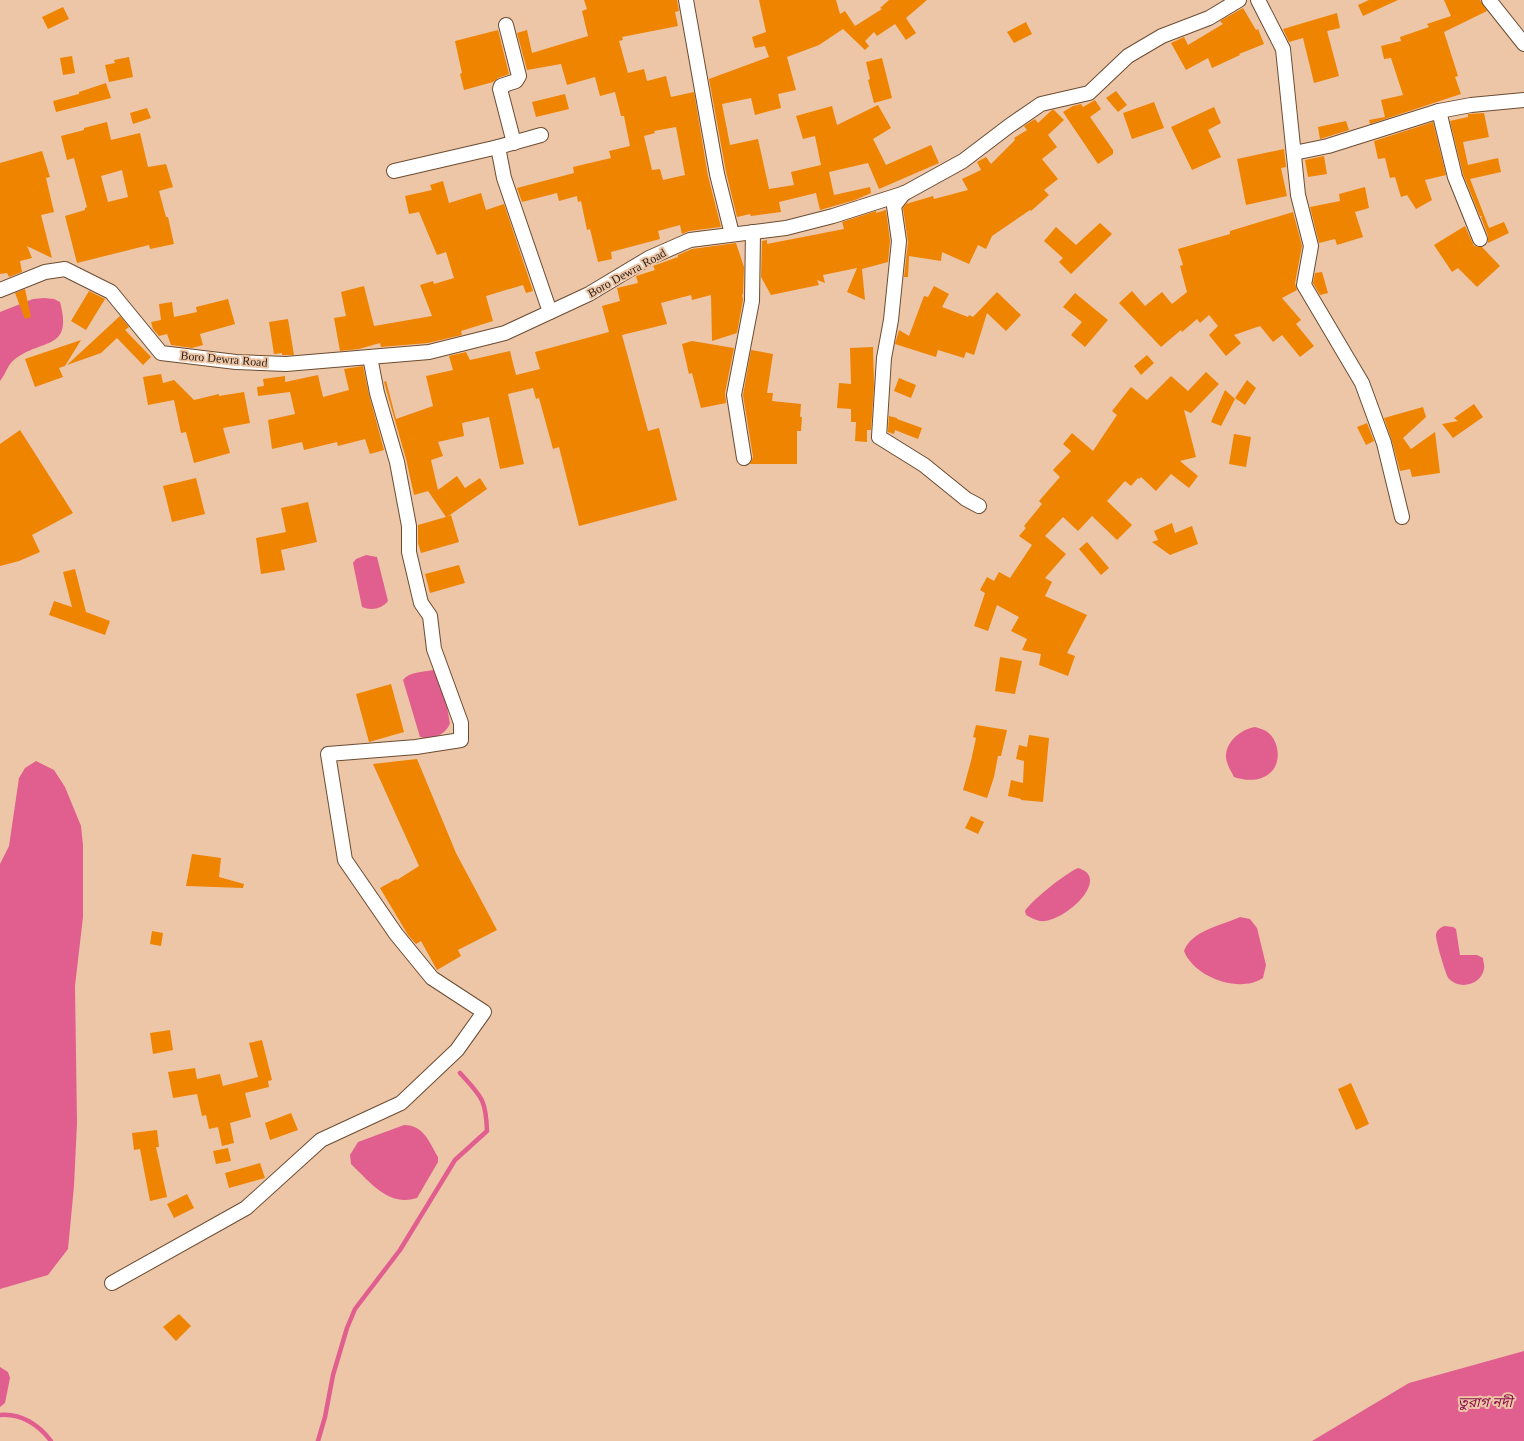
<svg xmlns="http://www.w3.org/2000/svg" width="1524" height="1441" viewBox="0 0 1524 1441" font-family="'Times New Roman','Noto Sans Bengali',serif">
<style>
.water{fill:#e15f8f}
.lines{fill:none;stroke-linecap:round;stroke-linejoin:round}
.stream{stroke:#e15f8f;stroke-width:4.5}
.building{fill:#ee8400;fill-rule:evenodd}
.street-casing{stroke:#6c4c31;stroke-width:16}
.street{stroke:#fff;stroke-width:14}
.labels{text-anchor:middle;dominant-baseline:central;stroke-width:4;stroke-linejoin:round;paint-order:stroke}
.street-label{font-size:12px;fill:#2d1f14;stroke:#edc6a8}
.water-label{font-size:14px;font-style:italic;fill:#8b104a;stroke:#edc6a8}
</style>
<rect width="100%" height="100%" fill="#edc6a8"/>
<g class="water">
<path d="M44,298L54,299L60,302C73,351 43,338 15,359C7,365 6,374 0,381V312L33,299Z"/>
<path d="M366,555L377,557L388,601C382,609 371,611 362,607L353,563L356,559Z"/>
<path d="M433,670C445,678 447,709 450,723C447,734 431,741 420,737L403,680C409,672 423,672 433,670Z"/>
<path d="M1255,727C1258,728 1263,729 1266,731C1279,739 1282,762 1271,772C1261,782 1246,781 1234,777C1231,771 1227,765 1226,758C1225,742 1241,729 1255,727Z"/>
<polygon points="36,761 54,770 65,787 81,826 83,845 83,917 75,986 77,1123 74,1186 68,1249 48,1275 0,1289 0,864 9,846 19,778 25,768"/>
<path d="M1078,868C1113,878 1063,924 1040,921C1035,920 1030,917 1026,915L1025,911C1033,899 1065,874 1078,868Z"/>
<path d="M1240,917L1250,919L1257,928L1266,965L1263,978C1239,994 1194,977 1184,951C1191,931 1222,925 1240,917Z"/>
<path d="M1444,926L1453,927L1456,929L1460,955H1477L1483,958C1483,961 1485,966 1484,969C1481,985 1460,990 1449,979C1446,976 1435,939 1436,934C1437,930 1440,928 1444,926Z"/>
<path d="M404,1125C424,1125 429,1142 438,1157V1162L417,1198C388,1207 370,1182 351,1164L350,1155L358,1142Z"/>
<polygon points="1524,1351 1524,1441 1312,1441 1409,1383"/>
<polygon points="0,1367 8,1372 10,1378 5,1403 0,1407"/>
</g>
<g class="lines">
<g class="stream">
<path d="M0,1415C21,1413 39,1425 51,1441"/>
<path d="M318,1441L325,1417L333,1375L347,1328L355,1309L400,1250L455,1160L487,1131C486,1099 481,1096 460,1073"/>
</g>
</g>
<g class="building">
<path d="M584,0H677L679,11L675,12L678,26L622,37L623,40L619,41L628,73L644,69L647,81L666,76L671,97L694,92L708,176L721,227L689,231L682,234L680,225L658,231L660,239L611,252L612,259L598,262L590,229L587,230L581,201L578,202L577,196L559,201L557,193L522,202L517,188L574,173L573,167L611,158L609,151L630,146L624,116H621L615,92L600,96L595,77L567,85L561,64L527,70L517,33L527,30L532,53L588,36L582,11L587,9ZM676,127L685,175L663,180L660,169L652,170L644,136L655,133L654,131Z"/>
<polygon points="759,0 836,0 840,14 845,11 855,26 882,9 880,8 889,0 927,0 906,18 916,33 906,40 895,24 877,36 874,32 865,41 869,46 865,50 843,29 819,45 787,57 796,90 778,94 781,108 755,115 751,98 722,104 730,145 758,139 769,189 794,185 791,172 821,165 815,136 803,139 796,116 832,106 837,125 878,105 891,128 873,139 886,165 931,145 939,163 879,189 868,163 829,172 834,195 870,187 871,193 855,200 820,210 816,193 779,202 781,212 751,216 750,214 737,217 726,172 709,79 769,57 765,46 755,48 752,37 766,32"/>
<polygon points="1369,0 1398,0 1363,16 1358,5"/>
<polygon points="1444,0 1480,0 1487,11 1444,32 1458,76 1455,77 1461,94 1370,124 1369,120 1385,117 1381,100 1403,95 1391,58 1384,59 1381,46 1401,41 1400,37 1429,27 1427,24 1451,16"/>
<polygon points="63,7 69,19 48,29 42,17"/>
<polygon points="1243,8 1256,30 1258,29 1264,44 1239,54 1240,55 1212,68 1208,58 1186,70 1171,43 1184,37 1188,45 1223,24 1220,21"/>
<polygon points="1337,13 1340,28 1327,31 1339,76 1314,83 1303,38 1289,42 1283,29"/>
<polygon points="1026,22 1032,34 1014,43 1007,32"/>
<polygon points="498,30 509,74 498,78 493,82 464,90 460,74 462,73 455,41"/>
<polygon points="72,56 75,73 63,75 60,58"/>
<polygon points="129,57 133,77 109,82 105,65 115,63 114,60"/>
<polygon points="882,58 892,98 874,103 868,80 870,79 866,62"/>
<polygon points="106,83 111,98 56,112 53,101 79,94 79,92"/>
<polygon points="1116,91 1127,105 1118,112 1106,98"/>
<polygon points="565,94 569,109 536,117 532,102"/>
<polygon points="1095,100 1101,109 1090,117 1113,150 1113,154 1098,164 1063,112 1073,106 1081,104 1083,107"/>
<polygon points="1154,102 1164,128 1132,139 1123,113"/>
<polygon points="1214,107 1221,123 1208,130 1221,157 1192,170 1171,127"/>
<polygon points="147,108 151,118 133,124 130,113"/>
<polygon points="1052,110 1054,110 1064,120 1048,135 1057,147 1042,159 1058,179 1044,190 1049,195 1031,211 1030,210 992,236 986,249 978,245 969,264 942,252 941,261 909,256 908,277 904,277 908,242 903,208 906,204 933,196 934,199 968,190 962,179 981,170 977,162 986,157 991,164 1015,140 1014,138 1027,130 1024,126 1035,119 1038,123"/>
<polygon points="1484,113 1489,137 1463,142 1468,165 1498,158 1501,172 1470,179 1489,228 1504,222 1509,233 1488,243 1488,236 1481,217 1482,216 1480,216 1463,174 1450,121 1468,117 1468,114"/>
<polygon points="1346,121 1349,130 1320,139 1318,127"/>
<path d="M107,122L111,140L140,133L148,167L166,164L173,187L159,191L166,217H168L174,244L150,249L149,245L77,263L65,216L85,210V208L87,207L74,158L67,160L61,136L84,130V128ZM122,170L128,197L108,202L101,176Z"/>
<polygon points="1433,122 1446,175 1425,180 1432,200 1416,209 1407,195 1401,197 1395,177 1390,178 1385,158 1378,159 1374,141"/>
<polygon points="1284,149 1286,167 1281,168 1287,196 1246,205 1237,159"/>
<polygon points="42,151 50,177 46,178 54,212 41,215 52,258 27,246 32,258 20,261 22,272 9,277 7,273 0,274 0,163"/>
<polygon points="1324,156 1327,174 1308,177 1305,160"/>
<polygon points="443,181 449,203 481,193 486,210 504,204 533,291 526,293 523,285 486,296 493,321 461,331 462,335 428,343 381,347 380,343 359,349 340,351 334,318 346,316 341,292 364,286 374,326 432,316 420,285 433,281 434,284 454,278 446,252 437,255 419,212 409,214 405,196 432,190 430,185"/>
<polygon points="1365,187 1369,208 1355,212 1363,237 1337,245 1335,239 1319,243 1310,207 1340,201 1339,194"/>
<polygon points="886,210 890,241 888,262 862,269 865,300 847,292 857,268 823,275 825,283 817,280 819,285 771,295 761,277 762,241 767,240 767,244 844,229 842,222 876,211 876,213"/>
<polygon points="1293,212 1302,246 1295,283 1297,290 1282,298 1301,320 1296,324 1314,346 1300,357 1282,335 1273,342 1260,326 1234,335 1241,343 1226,356 1209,335 1218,326 1209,315 1200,323 1197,319 1182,332 1181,330 1161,347 1119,303 1132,291 1145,306 1162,292 1172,304 1187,292 1180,266 1183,265 1178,249 1230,234 1230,231"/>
<polygon points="1100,223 1112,234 1071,274 1059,262 1063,258 1044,241 1056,227 1076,245"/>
<polygon points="1465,226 1474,246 1482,247 1500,266 1477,287 1458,268 1452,272 1434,245"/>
<polygon points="736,243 744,267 743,295 742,294 743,300 737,333 712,341 711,295 692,300 691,295 661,303 667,324 622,335 648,431 659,428 677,500 579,526 559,447 553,449 539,398 536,399 533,388 508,394 524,464 500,469 489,417 462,423 464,436 438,442 443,456 431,460 438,490 457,476 465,488 480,478 487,489 447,517 451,515 459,542 421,553 418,543 418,525 446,517 428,491 414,495 406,459 384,382 386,381 396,419 433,406 426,376 453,370 449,356 466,352 470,360 510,351 516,375 540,369 535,352 609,332 602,306 620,301 617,288 638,283 636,276 655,270 653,266 678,257 678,255 692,249"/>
<polygon points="1322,272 1328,293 1320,295 1313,283 1315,273"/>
<polygon points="934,286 949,294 942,307 968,317 969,315 973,317 997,292 1021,315 1006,331 987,313 974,355 966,352 964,358 938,350 936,357 895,344 899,330 909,336 924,296 928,297"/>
<polygon points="25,289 31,317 25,319 15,293"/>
<polygon points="89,291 105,299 86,330 71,321"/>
<polygon points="1075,293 1108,320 1085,347 1071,335 1082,322 1063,307"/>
<polygon points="228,299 235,324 200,334 203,345 192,348 171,345 167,334 159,336 153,329 151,322 161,320 159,304 172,302 174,317 197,312 196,307"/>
<polygon points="120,316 129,327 125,330 151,357 143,365 117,338 101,353 67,365"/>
<polygon points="288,319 294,355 282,355 282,353 274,354 269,322"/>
<polygon points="81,340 65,366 59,368 63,377 35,387 25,359"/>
<polygon points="692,341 734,348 725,393 726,403 701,408 692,373 689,374 682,344"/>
<polygon points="873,347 874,385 871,430 867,430 867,442 855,441 856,422 851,422 851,409 837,408 839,383 851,384 850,348"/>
<polygon points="751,350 773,354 767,393 773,393 772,401 801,404 800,417 802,417 801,431 797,431 797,464 750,464 753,457 743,395"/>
<polygon points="1147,355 1154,363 1141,375 1134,366"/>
<polygon points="363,366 369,395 384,450 370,454 365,439 338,446 337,442 304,450 302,442 272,449 268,420 295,414 290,392 258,396 257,387 264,386 263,379 285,376 285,382 318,375 323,397 349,390 344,369"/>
<polygon points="1206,372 1219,384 1191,413 1184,410 1196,457 1180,461 1198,476 1189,488 1171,474 1156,491 1141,477 1139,479 1138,478 1131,486 1125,481 1107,501 1132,525 1117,540 1092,516 1078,531 1063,517 1045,536 1066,554 1045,578 1052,582 1045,596 1087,615 1067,653 1075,656 1068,676 1039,665 1041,654 1022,650 1027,639 1011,631 1019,617 997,605 988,631 974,626 985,593 980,590 987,577 994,581 999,572 1010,578 1032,545 1019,536 1026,528 1024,526 1042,504 1039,501 1060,477 1053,470 1071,451 1063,444 1072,433 1093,451 1117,415 1112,411 1131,387 1147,400 1171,376 1188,391"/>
<polygon points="161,374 163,383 174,380 194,400 219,394 219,396 244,392 250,423 223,428 230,453 194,463 186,432 181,433 174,400 148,405 143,377"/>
<polygon points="899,378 916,385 911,398 894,391"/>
<polygon points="1247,380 1256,388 1245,405 1235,398"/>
<polygon points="1225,390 1235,399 1221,426 1211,422"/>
<polygon points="1474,404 1483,417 1453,438 1442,424 1458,421 1454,418"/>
<polygon points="1423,407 1426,417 1403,438 1411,449 1435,432 1440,473 1412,477 1410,469 1400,471 1392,441 1384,418"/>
<polygon points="889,416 897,418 897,419 922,428 918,439 895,430 894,434 888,432"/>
<polygon points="1367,423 1374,441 1366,445 1357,427"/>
<polygon points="20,430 73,513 32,535 40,552 19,561 0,566 0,444"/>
<polygon points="1234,434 1251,437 1246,467 1229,464"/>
<polygon points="196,478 205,514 172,522 163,486"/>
<polygon points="308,502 317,542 281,550 285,570 261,574 256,538 286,532 281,508"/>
<polygon points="1172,523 1175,533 1192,526 1198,544 1170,555 1152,542 1158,540 1154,531"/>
<polygon points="1087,542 1109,568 1101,575 1079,549"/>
<polygon points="459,565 465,583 430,593 425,574"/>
<polygon points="75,569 86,612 110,621 105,635 49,615 54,601 72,607 63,572"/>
<polygon points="1000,657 1022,661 1015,694 995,691"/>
<polygon points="391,684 404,732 369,742 356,694"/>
<polygon points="976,725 1007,730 1001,756 998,756 994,777 987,798 963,790 971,761 976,738 973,737"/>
<polygon points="1029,735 1049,738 1043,802 1021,800 1021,799 1008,796 1011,780 1023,783 1024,761 1016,759 1019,745 1027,747"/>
<polygon points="417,759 456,853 497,930 458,950 461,956 437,970 421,941 416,944 408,935 380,888 396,879 397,880 419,866 373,764"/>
<polygon points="971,816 984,822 978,834 965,828"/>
<polygon points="192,854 221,858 219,877 244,884 243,888 186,886"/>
<polygon points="152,931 163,933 161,946 150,944"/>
<polygon points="170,1030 173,1050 153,1054 150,1033"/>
<polygon points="262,1040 272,1080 268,1081 269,1087 245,1093 251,1117 230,1123 234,1143 222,1146 218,1127 209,1129 206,1115 202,1116 197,1094 173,1098 168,1072 195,1068 197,1079 220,1074 223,1086 258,1077 249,1043"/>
<polygon points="1351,1083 1369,1124 1356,1130 1338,1089"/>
<polygon points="291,1113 298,1130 270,1140 265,1123"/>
<polygon points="157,1130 159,1147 156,1147 167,1197 150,1201 140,1149 134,1150 132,1133"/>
<polygon points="228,1148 231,1161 216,1164 213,1151"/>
<polygon points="260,1163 265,1178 229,1188 225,1173"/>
<polygon points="187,1194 194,1208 174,1218 167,1204"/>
<polygon points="179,1314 191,1326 176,1341 163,1327"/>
</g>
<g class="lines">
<defs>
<g id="street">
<polyline points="686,0 717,174 732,234"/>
<polyline points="1258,0 1283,49 1298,195 1311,246 1304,285 1362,383 1384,443 1402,517"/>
<polyline points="1489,0 1524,44"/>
<polyline points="506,25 519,76 516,81 501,86 500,89 514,143"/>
<polyline points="1439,111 1471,105 1524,100"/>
<polyline points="541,135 498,147 504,178 550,312"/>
<polyline points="1294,153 1328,146 1439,111 1455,177 1480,239"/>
<polyline points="394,171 498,147"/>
<polyline points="904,193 894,206 899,241 891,320 884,358 879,437 924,465 966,499 979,506"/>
<polyline points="0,290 45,272 65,269 111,292 161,353 236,362 286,364 429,352 505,333 589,294 649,258 690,240 786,228 833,216 905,193 963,161 1009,126 1041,104 1089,93 1128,56 1162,36 1209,18 1239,0"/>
<polyline points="744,458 734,395 752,301 753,232"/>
<polyline points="112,1283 246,1208 321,1140 401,1103 457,1050 484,1012 432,978 396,934 345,860 328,754 416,747 461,740 461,723 434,649 430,616 421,603 409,552 409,526 397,462 377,393 370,357"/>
</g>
</defs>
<use href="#street" class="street-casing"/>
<use href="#street" class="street"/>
</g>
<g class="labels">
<g class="street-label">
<text transform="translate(627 273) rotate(-29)">Boro Dewra Road</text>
<text transform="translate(224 359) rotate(5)">Boro Dewra Road</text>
</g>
<g class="water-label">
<text x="1485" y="1402">তুরাগ নদী</text>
</g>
</g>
</svg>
